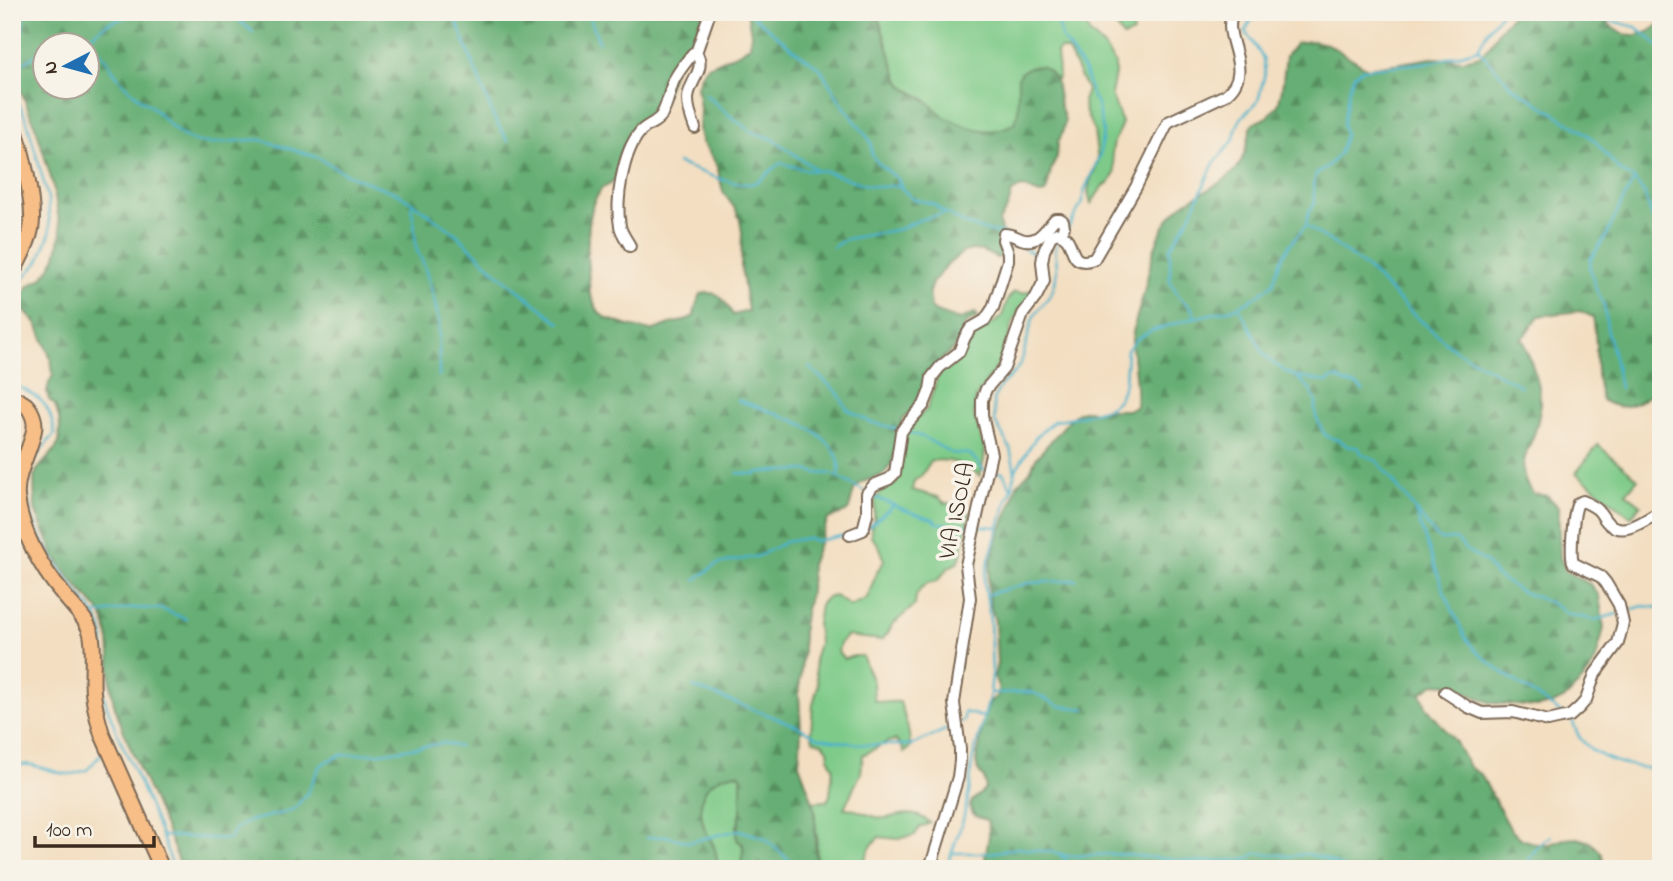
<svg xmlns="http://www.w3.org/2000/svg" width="1673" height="881" viewBox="0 0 1673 881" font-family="'Indie Flower',sans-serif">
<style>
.grass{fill:#7eca88;stroke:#5c7a53;stroke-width:2}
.forest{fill:url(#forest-firs);stroke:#506c49;stroke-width:2;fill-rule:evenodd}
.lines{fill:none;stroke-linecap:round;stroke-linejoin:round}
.stream{stroke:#4bb2ca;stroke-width:2.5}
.minor-casing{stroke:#7b6957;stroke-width:14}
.major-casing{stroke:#7b6957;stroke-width:18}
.minor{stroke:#fff;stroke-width:10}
.major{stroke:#f7be87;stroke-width:14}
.labels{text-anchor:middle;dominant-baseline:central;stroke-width:7;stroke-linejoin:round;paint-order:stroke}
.street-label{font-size:24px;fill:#3b2a1e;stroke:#f7f3e8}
</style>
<defs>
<pattern id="forest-firs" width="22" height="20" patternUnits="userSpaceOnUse" patternTransform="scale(1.75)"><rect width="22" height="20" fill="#66ae74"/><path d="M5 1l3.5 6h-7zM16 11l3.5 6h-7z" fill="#558e5f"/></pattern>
</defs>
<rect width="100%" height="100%" fill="#f7f3e8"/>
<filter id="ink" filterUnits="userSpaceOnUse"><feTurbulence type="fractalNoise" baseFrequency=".0143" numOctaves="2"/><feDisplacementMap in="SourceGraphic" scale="14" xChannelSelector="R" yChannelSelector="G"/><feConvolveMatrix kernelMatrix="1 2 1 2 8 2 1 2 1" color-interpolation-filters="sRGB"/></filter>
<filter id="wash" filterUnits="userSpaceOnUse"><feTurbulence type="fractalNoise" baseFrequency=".00686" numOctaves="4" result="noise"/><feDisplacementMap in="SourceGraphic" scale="28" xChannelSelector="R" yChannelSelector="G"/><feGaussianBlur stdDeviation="1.57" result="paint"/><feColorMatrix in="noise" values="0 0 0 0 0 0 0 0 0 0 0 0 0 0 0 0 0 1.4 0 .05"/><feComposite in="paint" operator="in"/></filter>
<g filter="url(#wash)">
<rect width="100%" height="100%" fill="#f3dec1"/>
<g class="grass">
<path d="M876,12H1077L1086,23L1089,33L1104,47L1115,64V74L1111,94L1122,123L1114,142L1112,152L1115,173L1110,182L1102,187L1091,204L1088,192L1090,181L1098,162L1094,131L1085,111L1083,101L1087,90L1069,53L1066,50L1060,49L1057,53L1059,76L1056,81L1054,76L1018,78V112L1014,123C994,138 967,129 948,119C940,115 931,104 923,98C916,93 906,91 901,83C889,61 886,35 876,12Z"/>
<polygon points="1111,12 1134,12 1133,33 1123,37 1117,28"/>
<path d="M1032,290V294L1020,309L1012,324L1008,341L999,363L976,397L974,415L985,450L984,460L980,476C964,464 951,458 931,461L921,476L914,481L912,490L938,497L945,503L954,504L961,510L970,513L961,556L957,563L949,567L937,581L928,583L921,588L916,596L915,605L892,625L888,633L882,640L846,636L840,643L838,652L844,659L853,656H862L873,682L874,700C883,704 890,701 900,702C905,719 910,729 910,747L904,753L902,747L896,740L887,742L863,755L861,773L844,808C858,808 869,817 882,818C889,819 892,816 899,815C910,813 922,815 930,823L919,828L915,835L897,839L879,837C869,846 865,856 863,869H816L817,838L813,802L827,801L830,795L833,767L829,759L828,749L822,743L813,740L811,732L813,704L818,686L814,660L819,643L817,623L820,605L826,598L835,596L850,606L867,598L877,572L884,561C882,550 879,544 871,537V528L874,519L875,500L880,493L896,483L900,475L904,435L908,427L927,409L937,379L942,371L964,353L971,336L995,322L1002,316L1008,299L1014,292L1023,293Z"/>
<polygon points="1598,445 1638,479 1626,493 1641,505 1631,517 1576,473"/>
<path d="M738,773L741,777V813L736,830L744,850L741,863V869H718C717,862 716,854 714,847C712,840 706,834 704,827C695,796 706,777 738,773Z"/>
</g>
<g class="forest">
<path d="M12,12H704L698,32L676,64L661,108L638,124L632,131L619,156L616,177L611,184L602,188L597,196L593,204L589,223L587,254L590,294L599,313L608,319L629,326L651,331L673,323L684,321L694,316L696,305L701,294C721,290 723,299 733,315L748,311L741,267L742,232L740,220L736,210L723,192L718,170L714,160L702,142L699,131L700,108L697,86L701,75L708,66L741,52L750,45L751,33L747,12H876C886,35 889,61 901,83C906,91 916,93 923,98C930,103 936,110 943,116C947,119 953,120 958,123C975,131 997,135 1014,123L1018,112V78L1020,73L1030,67L1041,66L1050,72L1056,81L1060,105L1065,120L1062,134L1058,142L1057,157L1051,170L1047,189L1045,193L1040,194L1021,187L1012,192C1010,204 1006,211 999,221L1005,253L997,258L982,251L972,250L963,252L947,265L932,283L929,293L931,307L934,311L959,320L975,313L978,317L965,324L963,328L961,337L956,346L928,372L919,403L902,420L892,463L884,474L880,476L865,481L857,486L854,490L849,509L846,512L828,519L811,565L810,591L803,624V650L799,692L801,731L799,764L813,802L815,813L816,869H741C740,860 744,853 743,844L738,841L736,836L741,813V777L738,773C706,777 695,796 704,827C706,834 712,840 714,847C717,853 717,862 718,869H181C163,814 133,763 115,707C105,676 117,642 100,612L71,579L54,555L35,510L34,477L37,470L54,451L59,443L60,427L59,418L55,405L49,400L47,392L49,383L53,375L51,359L37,324L27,313L14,306L29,286L42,278L48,271L56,257L61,233L53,185L37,131L12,69ZM46,46H88V88H46Z"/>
<path d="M1515,12H1601C1604,17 1608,22 1611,26C1625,40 1649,37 1661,22V386C1649,397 1629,411 1613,405C1609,404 1606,402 1602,400C1593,372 1599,345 1593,317L1580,311L1539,316L1521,340L1524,341C1529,360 1540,379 1540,399C1541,411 1537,427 1533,437C1527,451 1520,465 1525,480C1526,485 1531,490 1534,494L1548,496L1558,507L1560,557L1565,571L1590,584L1599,596L1604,628L1596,659L1589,673L1567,697L1553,704L1537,707L1491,703L1449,685L1434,684L1421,693L1426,707L1455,741L1469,767L1481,775L1511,830L1522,839L1537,844H1550L1564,839L1577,838L1590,842L1601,852L1606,869H984C984,852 993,835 987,820C979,818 963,812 973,800C977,795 981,795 986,788L984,778L978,771L976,761L980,743L982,723L990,701L998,696V686L994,677L997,663L995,621L990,605L988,581L991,561L999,534L1013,499L1017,485L1030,471L1036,458L1071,418L1079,412L1089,410L1093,412L1107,410H1127L1136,407C1138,386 1133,365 1132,343C1132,328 1139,311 1143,296C1150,269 1153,239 1171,216C1189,194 1221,188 1236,169C1246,157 1248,138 1252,124L1268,117L1278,105L1282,89L1286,56L1296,43L1312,41L1327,44L1368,68L1432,58L1464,60L1480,56L1491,44L1499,30Z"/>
</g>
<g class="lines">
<g class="stream">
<polyline points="229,12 253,32"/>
<polyline points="453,12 494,118 508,141"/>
<polyline points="588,12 599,42"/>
<polyline points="748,12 796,51 820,68 840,101 871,142 872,155 878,163 898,179 902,188"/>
<polyline points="1053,12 1057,19 1062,38 1085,72 1091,93 1097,104 1103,130 1100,155 1085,189 1081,205 1067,230"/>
<polyline points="1600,12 1606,14 1609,20 1636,27 1661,48"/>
<polyline points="82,42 108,23 141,12"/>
<path d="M52,46C66,42 87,40 98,50C106,57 111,69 118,77C123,83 130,91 137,96C142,101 149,104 154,109C165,119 173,131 187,138C211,150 237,137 262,140L319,158L346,174L399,194L410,201L455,233L497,273L560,323"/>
<polyline points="1478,49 1511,86 1581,130 1595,141 1621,172 1633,178 1644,193 1661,243"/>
<polyline points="12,68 22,31 24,12"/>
<polyline points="13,69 46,49"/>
<polyline points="12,88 27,121 48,198 50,233 39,261 20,282 12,298"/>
<polyline points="705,94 729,115 752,132 773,139 815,169"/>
<path d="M677,163C695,169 737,189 754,183C763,180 772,168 781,163L806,170L824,171L867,185L881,187L898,185L913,199L934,204L939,209L967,225L991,232L1003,233"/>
<polyline points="413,204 411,208 414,220 416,248 424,265 432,291 439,321 439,376"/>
<polyline points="1306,226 1330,241 1368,269 1413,314 1455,350 1521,386"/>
<polyline points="1010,240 1037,256 1041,256"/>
<polyline points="833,247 846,239 900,229 919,220 946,213"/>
<polyline points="1239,307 1264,354 1273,363 1286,372 1297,377 1308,387 1316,401 1315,409 1316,417 1323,432 1328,437 1341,441 1347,446 1359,448 1361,453 1377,461 1435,535 1441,540 1455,539 1459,542 1466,550 1487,563 1496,576 1520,591 1549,602 1568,614 1595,620 1617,614"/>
<path d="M1195,317L1191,307L1180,298L1170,282V248L1189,218L1214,163L1233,141L1237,126L1242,117L1258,101L1265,73L1263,58L1246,32C1248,19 1257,16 1270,12"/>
<polyline points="809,367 838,393 847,409 870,422 898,429"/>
<polyline points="1298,377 1327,382 1331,379 1338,378 1345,383 1358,386 1363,391"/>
<path d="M12,383C41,399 49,400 55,434C42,448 29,464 27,484C23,518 54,562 74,588C84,601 95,612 101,627C106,641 102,655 102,669C101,677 103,688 104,696C111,723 125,749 136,775C150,806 162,837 174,869"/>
<polyline points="1620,388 1614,356 1608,334 1604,305 1596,289 1590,268 1591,258 1607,235 1618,210 1634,180"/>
<path d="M737,400C768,411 826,425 838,459C840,463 839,470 839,475"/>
<polyline points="905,431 925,438 951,453 970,454 984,470"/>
<polyline points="990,471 1003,473 1012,490"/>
<path d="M1015,471L1010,448L995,422L993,400L1001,385L1015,372L1021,363L1033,318C1040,305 1052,298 1055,283C1056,278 1057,270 1057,266C1056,255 1053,247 1061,238"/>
<polyline points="737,473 754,474 759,472 807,470 816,473 832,474 864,491"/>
<polyline points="870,495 907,511 933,519 937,523 972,526"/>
<polyline points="1415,511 1444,591 1465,637 1476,651 1499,670 1564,715"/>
<polyline points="978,526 999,527"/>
<polyline points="868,527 894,505"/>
<polyline points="695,580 717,564 759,556 785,542 807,538 817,541 845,535"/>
<polyline points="986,595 1028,583 1076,580"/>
<polyline points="1623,612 1643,606 1661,608"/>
<polyline points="97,614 133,608 161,609 186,619"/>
<polyline points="693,687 795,725 819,738 866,745 912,745 954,726"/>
<polyline points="991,693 1032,692 1059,706 1085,709"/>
<path d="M1570,718C1575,724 1575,731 1580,738C1598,762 1633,767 1661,770"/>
<polyline points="960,723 964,721 964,712 983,717"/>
<polyline points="12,764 32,765 64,774 73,774 87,770 104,751"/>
<polyline points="162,836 230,839 235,829 249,821 287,812 295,808 307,793 320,766 327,761 341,755 380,753 444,743 459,747"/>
<polyline points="647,838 666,836 689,842 739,830 764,838 799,869"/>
<polyline points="953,853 990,853 1018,848 1057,853 1067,856 1119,854 1194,862 1236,860 1249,858 1257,853 1291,856 1307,854 1323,858 1346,869"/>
<polyline points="1059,854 1071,864 1074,869"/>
<polyline points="946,869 963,820 969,793 972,761 990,695 992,674 990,620 984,580 989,559 1007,500 1012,490 1015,471 1036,437 1054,421 1084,415 1110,407 1119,399 1125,382 1127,350 1137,339 1151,331 1193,318 1232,309 1251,300 1273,284 1280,262 1288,247 1306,225 1309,211 1315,203 1313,185 1316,174 1329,165 1340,153 1345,134 1343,125 1349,89 1354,75 1362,69 1434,62 1478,49 1488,30 1502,12"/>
<path d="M1525,869C1531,855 1537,844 1551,836"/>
</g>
</g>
</g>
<g filter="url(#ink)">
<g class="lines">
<defs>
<g id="minor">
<path d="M695,128C692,120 688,109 688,100C687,83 708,69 696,53"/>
<path d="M630,246C627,240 621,233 620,226C615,201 623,152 640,132C646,125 656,123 661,116C668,105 669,91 674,80C679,70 686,62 693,53H696L710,12"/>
<path d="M850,535L863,530L867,514V493L874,485L889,479L895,473L901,432L906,425L924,405L930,390L932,377L940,367L959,352L965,337L971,328L985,320L993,308L1008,261V253L1003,240L1004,234C1011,234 1014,236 1021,239C1037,245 1045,230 1055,219H1060L1063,221L1064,227L1061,233"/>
<path d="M1445,692L1468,707L1482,713L1513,712L1548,721L1570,716L1580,707L1586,700L1595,674L1618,643L1623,623L1619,605L1606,583L1601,577L1573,563C1570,553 1573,512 1578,503L1583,501C1588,504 1594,506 1598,510C1602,514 1604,520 1609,524C1625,537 1646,519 1661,511"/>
<path d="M928,869L933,859L958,777L960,761V749L954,703L970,598L966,565L991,454L982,415V400L986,389L1004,368L1023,314L1036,297L1044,281L1042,262L1044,251L1051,236L1057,233C1079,237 1064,269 1094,259L1136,187L1168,122L1225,95C1258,70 1218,36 1234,12"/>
</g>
<g id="major">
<path d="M12,122C21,144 36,207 31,229C28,245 19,260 12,274"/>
<path d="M12,397C16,399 22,402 26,405C32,411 36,422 34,430C30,453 15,473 17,497C21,532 41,568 63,594C71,605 84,616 89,628C96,642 91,675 93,692C94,707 98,720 102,734L162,869"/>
</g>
</defs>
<use href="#minor" class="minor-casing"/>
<use href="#major" class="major-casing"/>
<use href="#minor" class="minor"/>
<use href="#major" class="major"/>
</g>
</g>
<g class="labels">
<g class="street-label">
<text transform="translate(958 511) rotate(-78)">VIA ISOLA</text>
</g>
</g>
<rect width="1673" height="881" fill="none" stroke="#f7f3e8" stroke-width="42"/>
<g transform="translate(66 66) rotate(264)"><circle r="33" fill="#f7f3e8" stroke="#aca397" stroke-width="2"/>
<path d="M0-5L12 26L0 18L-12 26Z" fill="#1f6fb2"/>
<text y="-10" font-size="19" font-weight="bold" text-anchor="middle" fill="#3b2a1e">N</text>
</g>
<path d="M35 836v10h119v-10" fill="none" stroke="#3b2a1e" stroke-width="3.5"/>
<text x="46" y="836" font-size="21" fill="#3b2a1e" stroke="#f7f3e8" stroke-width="5" paint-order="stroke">100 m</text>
</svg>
